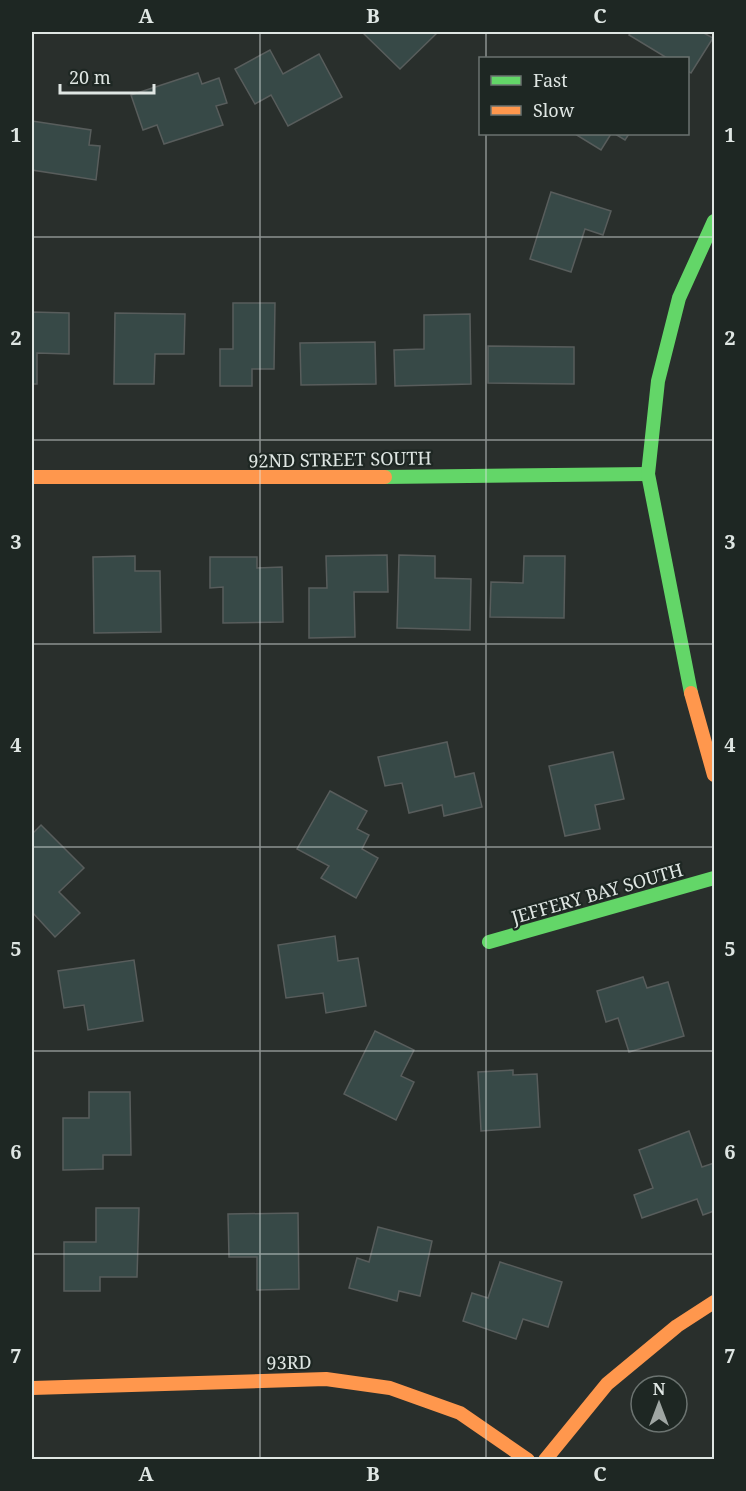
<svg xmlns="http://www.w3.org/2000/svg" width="746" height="1491" viewBox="0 0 746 1491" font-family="'Noto Serif',serif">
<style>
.building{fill:#374947;stroke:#585d5c;stroke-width:1.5}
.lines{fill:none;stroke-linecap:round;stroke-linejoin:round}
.fast{stroke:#63d668;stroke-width:14}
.slow{stroke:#ff974d;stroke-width:14}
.grid{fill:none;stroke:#dfe6e3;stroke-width:1.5;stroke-opacity:0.55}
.labels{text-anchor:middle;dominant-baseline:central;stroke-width:4.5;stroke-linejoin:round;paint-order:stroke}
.street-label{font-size:18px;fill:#dfe6e3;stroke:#1e2723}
.neatline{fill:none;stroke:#dfe6e3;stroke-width:2}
.grid-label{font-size:20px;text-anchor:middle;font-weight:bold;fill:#dfe6e3}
</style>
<rect width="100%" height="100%" fill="#292f2c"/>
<g class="building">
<polygon points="362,32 438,32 400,69"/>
<polygon points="631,32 702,32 713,38 691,73 688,71 688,58 667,58 629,35"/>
<polygon points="270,50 283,74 319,54 342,97 288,126 271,95 255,104 235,69"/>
<polygon points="198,73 202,84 219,78 227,103 216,106 223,125 164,144 157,125 143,130 131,95"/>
<polygon points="32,121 91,130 89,145 100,146 96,180 32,170"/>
<polygon points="575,134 611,134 601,150"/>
<polygon points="615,134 629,134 625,140"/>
<polygon points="551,192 611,211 603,235 585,229 571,272 530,259"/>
<polygon points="233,303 275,303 274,369 252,369 252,386 220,386 220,349 233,349"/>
<polygon points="32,312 69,313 69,354 37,353 37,384 32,384"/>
<polygon points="115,313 185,314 184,354 155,354 154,384 114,384"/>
<polygon points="470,314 471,384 395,386 394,350 424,349 424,315"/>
<polygon points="375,342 376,384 301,385 300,343"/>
<polygon points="488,346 574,347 574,384 488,383"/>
<polygon points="387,555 388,592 354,592 355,637 309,638 309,588 327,588 326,556"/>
<polygon points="399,555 435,556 435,578 471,579 470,630 397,628"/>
<polygon points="135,556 135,571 160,571 161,632 94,633 93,557"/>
<polygon points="524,556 565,556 564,618 490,617 491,582 523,583"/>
<polygon points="210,557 257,557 257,568 282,567 283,622 223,623 223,587 210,588"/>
<polygon points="447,742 455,777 474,773 482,807 444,816 442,805 409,813 402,783 385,786 378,757"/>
<polygon points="613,752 624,799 595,805 600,829 565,836 549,766"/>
<polygon points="330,791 367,811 357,829 369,835 362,849 378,858 356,898 321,878 329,866 297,849"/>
<polygon points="41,825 84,868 59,892 80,913 55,937 32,912 32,834"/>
<polygon points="335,936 338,961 358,958 366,1006 326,1013 323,993 286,998 278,945"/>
<polygon points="134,960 143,1021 88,1030 84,1005 64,1008 58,971"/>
<polygon points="643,977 647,988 668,982 684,1036 629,1052 618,1018 606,1022 597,991"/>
<polygon points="375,1031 414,1050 401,1076 414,1082 396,1120 344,1094"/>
<polygon points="513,1070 513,1075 537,1074 540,1127 481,1131 478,1072"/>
<polygon points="89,1092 130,1092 131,1155 103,1155 103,1169 63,1170 63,1118 89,1118"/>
<polygon points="689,1131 702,1167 714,1163 714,1211 703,1215 697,1199 642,1218 634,1195 653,1188 639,1150"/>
<polygon points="96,1208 139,1208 137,1277 100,1277 100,1291 64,1291 64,1242 96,1242"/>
<polygon points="298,1213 299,1289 257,1290 257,1257 229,1257 228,1214"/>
<polygon points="378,1227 432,1241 420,1296 399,1291 397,1301 349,1288 357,1258 369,1262"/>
<polygon points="500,1262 562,1282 548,1327 523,1319 516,1339 463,1321 472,1293 488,1298"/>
</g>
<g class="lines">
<g class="fast">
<polyline points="385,477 648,474"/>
<polyline points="691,693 648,474 658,381 679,298 714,221"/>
<polyline points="489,942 714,878"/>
</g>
<g class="slow">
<polyline points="32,477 385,477"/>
<polyline points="691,693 714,775"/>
<polyline points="32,1388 326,1379 390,1388 460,1413 528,1460"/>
<polyline points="545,1460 607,1384 677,1326 714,1302"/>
</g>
</g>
<path class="grid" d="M260,32V1460M486,32V58M486,134V1460M32,237H714M32,440H714M32,644H714M32,847H714M32,1051H714M32,1254H714"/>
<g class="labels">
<g class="street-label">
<text transform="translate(340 459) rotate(-1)">92ND STREET SOUTH</text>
<text transform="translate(597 893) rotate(-16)">JEFFERY BAY SOUTH</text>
<text transform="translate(289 1362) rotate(-1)">93RD</text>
</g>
</g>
<rect width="746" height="1491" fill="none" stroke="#1e2723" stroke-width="66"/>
<rect x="479" y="57" width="210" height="78" fill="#1e2723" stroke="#6b7370" stroke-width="1.5"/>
<rect x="491" y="76" width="30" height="9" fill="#63d668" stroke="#6b7370" stroke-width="1.5"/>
<text x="533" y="87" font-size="18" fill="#dfe6e3">Fast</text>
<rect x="491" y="106" width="30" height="9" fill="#ff974d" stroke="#6b7370" stroke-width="1.5"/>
<text x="533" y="117" font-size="18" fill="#dfe6e3">Slow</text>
<g transform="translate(659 1404)"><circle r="28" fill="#1e2723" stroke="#6b7370" stroke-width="1.5"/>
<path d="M0-4.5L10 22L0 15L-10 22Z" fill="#9fa6a3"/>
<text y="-9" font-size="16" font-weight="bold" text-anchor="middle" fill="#dfe6e3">N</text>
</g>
<path d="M60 84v9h94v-9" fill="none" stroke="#dfe6e3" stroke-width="3"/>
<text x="69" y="84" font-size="18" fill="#dfe6e3" stroke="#1e2723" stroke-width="4.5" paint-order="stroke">20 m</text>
<rect x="33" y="33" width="680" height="1425" class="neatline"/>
<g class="grid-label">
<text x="146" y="23">A</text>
<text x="373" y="23">B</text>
<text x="600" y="23">C</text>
<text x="16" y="142">1</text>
<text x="730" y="142">1</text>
<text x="16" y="345">2</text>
<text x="730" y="345">2</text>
<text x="16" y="549">3</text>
<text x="730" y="549">3</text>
<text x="16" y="752">4</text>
<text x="730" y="752">4</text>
<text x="16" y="956">5</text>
<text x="730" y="956">5</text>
<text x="16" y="1159">6</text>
<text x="730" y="1159">6</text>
<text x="16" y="1363">7</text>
<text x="730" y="1363">7</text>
<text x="146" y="1481">A</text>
<text x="373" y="1481">B</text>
<text x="600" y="1481">C</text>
</g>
</svg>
